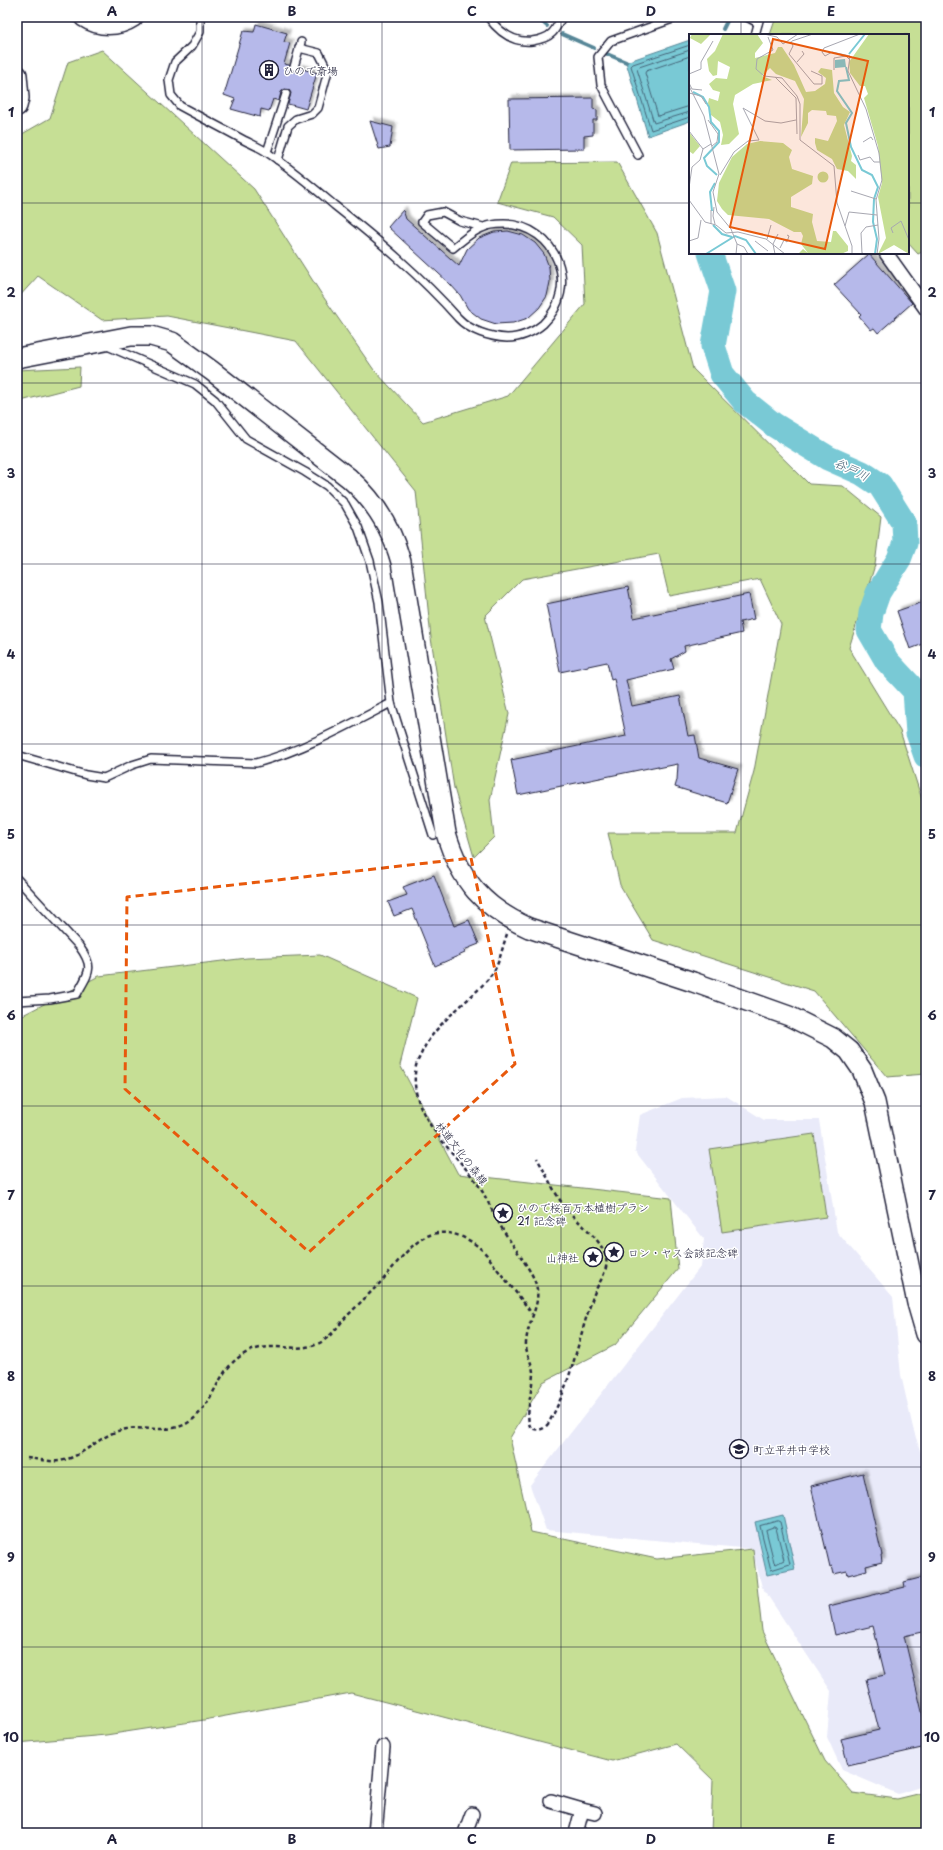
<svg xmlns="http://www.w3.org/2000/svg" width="943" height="1850" viewBox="0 0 943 1850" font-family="'Playpen Sans','Klee One',sans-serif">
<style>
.built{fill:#e9eaf9}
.green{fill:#c6df95;stroke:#748068}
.water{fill:#79c9d5;stroke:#568697}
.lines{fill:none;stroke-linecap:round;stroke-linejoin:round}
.shore{stroke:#456579;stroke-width:1}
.stream{stroke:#568697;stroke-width:4}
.river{stroke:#79c9d5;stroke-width:25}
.building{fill:#b6b9ea;stroke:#22223b;filter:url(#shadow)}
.lane-casing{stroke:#22223b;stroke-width:10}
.street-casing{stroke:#22223b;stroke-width:16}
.secondary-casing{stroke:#22223b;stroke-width:22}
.path{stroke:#22223b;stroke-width:2.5;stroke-dasharray:4 3;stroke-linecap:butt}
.lane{stroke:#fff;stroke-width:7}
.street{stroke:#fff;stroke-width:13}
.secondary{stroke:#fff;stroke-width:19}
.marked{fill:none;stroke:#e8590c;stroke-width:3;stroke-dasharray:8 5;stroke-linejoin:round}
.grid{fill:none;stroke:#22223b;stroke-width:1;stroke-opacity:0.55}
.labels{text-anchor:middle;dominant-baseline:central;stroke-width:3;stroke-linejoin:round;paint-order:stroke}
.poi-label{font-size:11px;fill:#22223b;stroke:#fff;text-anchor:start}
.street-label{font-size:11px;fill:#22223b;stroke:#fff}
.water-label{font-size:12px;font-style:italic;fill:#405c71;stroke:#fff}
.inset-river{fill:none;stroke:#79c9d5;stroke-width:2}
.inset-road{fill:none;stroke:#a7a7b1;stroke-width:1}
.view{fill:#e8590c;fill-opacity:0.15;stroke:#e8590c;stroke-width:2}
.inset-edge{fill:none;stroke:#22223b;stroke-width:2}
.neatline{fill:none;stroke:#22223b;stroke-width:1.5}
.grid-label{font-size:13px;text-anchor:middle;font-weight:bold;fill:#22223b}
</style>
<defs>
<filter id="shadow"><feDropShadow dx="3.5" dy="-3.5" stdDeviation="1" flood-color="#0004"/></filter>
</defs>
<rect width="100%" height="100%" fill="#fff"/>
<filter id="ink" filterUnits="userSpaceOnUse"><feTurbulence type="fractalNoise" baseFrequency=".025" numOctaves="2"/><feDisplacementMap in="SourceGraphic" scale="8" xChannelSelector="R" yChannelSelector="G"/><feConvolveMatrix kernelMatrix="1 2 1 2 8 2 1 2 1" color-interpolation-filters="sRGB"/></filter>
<g filter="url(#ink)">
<polygon class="built" points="726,1096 764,1120 819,1120 837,1232 893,1297 901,1375 913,1428 926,1470 926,1785 898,1794 842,1770 827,1737 831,1691 762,1587 752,1549 546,1530 530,1485 701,1266 704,1239 635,1151 640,1115 682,1098"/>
<g class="green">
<polygon points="776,17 926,17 926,250 918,254 908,243 908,35 770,35"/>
<polygon points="102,50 254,189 322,295 374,370 423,422 508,396 585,304 582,245 553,217 497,202 511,163 617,162 657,233 693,369 809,484 843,486 881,517 875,565 849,648 900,731 926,812 926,1074 887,1077 814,991 653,940 620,885 608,833 737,833 754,771 781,624 760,579 669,596 659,554 522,579 485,616 509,714 490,800 494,837 474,857 454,788 431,638 416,491 296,341 167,316 102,320 38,276 17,299 17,137 50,118 68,62"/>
<polygon points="80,367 79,386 17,402 17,370"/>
<polygon points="320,955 417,998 400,1065 458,1174 671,1198 678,1269 615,1345 543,1382 510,1438 531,1532 657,1559 753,1549 762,1631 825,1761 853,1793 897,1799 926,1792 926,1833 711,1833 713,1780 676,1744 612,1761 351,1693 204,1720 106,1735 17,1743 17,1018 99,976 247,958"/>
<polygon points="814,1134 826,1217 722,1232 709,1149"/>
</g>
<g class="water">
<polygon points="690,40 690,121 648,136 626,62"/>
<polygon points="783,1515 795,1569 767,1575 755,1522"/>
</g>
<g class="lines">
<g class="shore">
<polyline points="690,45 633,64 631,66 651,130 690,117"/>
<polyline points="690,50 639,67 637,69 654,123 690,112"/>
<polyline points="690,56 646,71 645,73 658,116 690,106"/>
<polygon points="778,1521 780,1522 790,1564 771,1570 760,1526"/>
<polygon points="774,1527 776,1528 784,1560 776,1564 774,1562 766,1530"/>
</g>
<g class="stream">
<polyline points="537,17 547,26"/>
<polyline points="723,29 729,17"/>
<polyline points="562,34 594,48"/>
<polyline points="607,54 626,62"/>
</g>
<polyline class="river" points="710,253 723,291 713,346 722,374 745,402 774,425 828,458 862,473 880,485 904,523 905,543 899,559 878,593 871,613 869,630 887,661 915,691 918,733 926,756"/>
</g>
<g class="building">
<polygon points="256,24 287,33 284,42 290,43 284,64 289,65 291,71 296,72 299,68 317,73 306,109 288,104 291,93 289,90 285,89 281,92 279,101 273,99 269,111 261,109 260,117 231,109 235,99 224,95 243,31 254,32"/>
<polygon points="593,98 593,109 597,110 597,120 593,120 593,135 584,136 584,149 510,150 509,99"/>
<polygon points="370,121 393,127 390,147 379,149"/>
<polygon points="403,210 406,219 459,266 467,249 479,238 494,232 508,231 523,235 535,243 544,254 549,267 550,282 547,296 539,308 528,318 513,323 496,324 481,319 468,309 460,295 450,284 388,227"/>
<polygon points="869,254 912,303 878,333 874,328 871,330 859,316 861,314 834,285"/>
<polygon points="628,587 634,618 749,594 754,619 740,622 742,633 684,646 685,651 671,659 674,669 626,680 632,706 680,696 688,736 695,735 699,758 738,769 727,803 675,787 677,780 678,764 658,768 658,766 518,795 511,760 626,736 614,679 611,680 607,662 560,672 546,604"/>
<polygon points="926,601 926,643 910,649 897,611"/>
<polygon points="434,875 454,926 469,920 479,944 464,950 465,953 435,966 412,909 394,916 388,902 407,895 403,887"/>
<polygon points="863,1473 882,1555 881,1555 882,1562 866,1566 867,1570 848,1575 847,1571 834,1574 832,1566 830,1567 811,1486"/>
<polygon points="924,1577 926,1585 926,1631 904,1636 924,1720 926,1719 926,1747 848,1765 841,1739 879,1730 866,1679 885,1675 873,1626 835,1635 829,1606 905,1587 904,1582"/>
</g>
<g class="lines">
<defs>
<g id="lane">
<path d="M200,17V32L192,46L175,62L169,80L171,95L180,106C200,117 220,127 240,138C249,143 260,147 268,153C291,169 313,187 334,205C378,240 421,276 458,318C470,331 490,337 507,338C520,338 534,332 543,324C581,288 557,225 504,224C497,224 488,225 482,228C471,232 462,241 453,248L422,222L427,215L443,212L460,221L483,227"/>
<path d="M488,17C499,32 513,43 532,41C539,40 547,38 552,33C556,29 559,22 562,17"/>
<polyline points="747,17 758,23"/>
<polyline points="755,35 760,17"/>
<polyline points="294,67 301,42"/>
<polyline points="267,152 286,94"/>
<polyline points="638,155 601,85 598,57 611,41 678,17"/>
<polyline points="278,160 288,126 296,119 312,114 318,108 328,71 319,53 299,48"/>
<polyline points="105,345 195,384 215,400 246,439 305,472 327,486 345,504 358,527 370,561 379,602 391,703 433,835"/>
<path d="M17,755L86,775L104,778L132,765L151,759L256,763C302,751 349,725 391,703"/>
<path d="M17,879L79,946C95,968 89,972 77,994L50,999L17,1001"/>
</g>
<g id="street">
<polyline points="886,253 926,309"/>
<polyline points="551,1801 582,1810 576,1833"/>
<polyline points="582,1810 595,1813"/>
<polyline points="375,1833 383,1747"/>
<polyline points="465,1833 472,1814"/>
</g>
<g id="secondary">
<path d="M84,17C99,27 118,27 133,17"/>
<polyline points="17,75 19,98 17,106"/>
<path d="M17,358L131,336H151L172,342L212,371L349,478C375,501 392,529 401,562L446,833C460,881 484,908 529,928L693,982L789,1016L833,1038L849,1051L862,1070L875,1102L917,1303L926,1334"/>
</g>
</defs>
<use href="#lane" class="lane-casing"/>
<use href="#street" class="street-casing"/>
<use href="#secondary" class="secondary-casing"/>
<g class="path">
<path d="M507,934C503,945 500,961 494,971C473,1001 438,1018 422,1052C420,1057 417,1061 416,1066C407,1115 451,1147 477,1183C486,1196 492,1211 500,1225C510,1242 522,1257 531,1273C547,1301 528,1315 526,1343C525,1352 532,1362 533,1372C533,1387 524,1418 531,1428C539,1431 543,1430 548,1424C572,1383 578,1338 594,1294C598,1283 609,1271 606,1258C602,1238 576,1222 564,1206C554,1192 546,1174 537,1158"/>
<path d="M27,1458C37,1459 49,1462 59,1461C84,1458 101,1432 127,1429C148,1426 173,1435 192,1420C217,1400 217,1365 250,1351C273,1341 302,1355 323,1341C332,1335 339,1325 345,1318C357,1306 369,1294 381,1282C395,1266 415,1235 438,1233C453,1231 470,1239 481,1249C487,1254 492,1262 497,1269C509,1284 521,1298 532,1314"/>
</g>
<use href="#lane" class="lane"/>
<use href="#street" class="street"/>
<use href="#secondary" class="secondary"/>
</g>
</g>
<path class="marked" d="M471,858L515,1064L309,1252L125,1089L127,897Z"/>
<path class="grid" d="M202,17V1833M382,17V1833M561,17V1833M741,17V35M17,203H690M908,203H926M741,253V1833M17,383H926M17,564H926M17,744H926M17,925H926M17,1106H926M17,1286H926M17,1467H926M17,1647H926"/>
<defs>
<symbol id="building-ring" viewBox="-11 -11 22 22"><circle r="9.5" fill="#fff" stroke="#22223b" stroke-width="1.5"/><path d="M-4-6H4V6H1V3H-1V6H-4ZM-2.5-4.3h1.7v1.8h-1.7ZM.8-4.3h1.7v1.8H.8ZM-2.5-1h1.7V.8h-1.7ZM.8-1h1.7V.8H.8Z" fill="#22223b"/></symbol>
<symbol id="sight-ring" viewBox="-11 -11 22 22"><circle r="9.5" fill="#fff" stroke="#22223b" stroke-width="1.5"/><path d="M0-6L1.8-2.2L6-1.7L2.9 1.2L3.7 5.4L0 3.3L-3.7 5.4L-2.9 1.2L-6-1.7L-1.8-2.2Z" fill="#22223b"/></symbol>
<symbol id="school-ring" viewBox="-11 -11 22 22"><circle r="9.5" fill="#fff" stroke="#22223b" stroke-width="1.5"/><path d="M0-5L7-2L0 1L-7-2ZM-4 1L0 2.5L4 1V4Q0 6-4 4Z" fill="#22223b"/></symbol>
</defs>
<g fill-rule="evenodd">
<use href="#building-ring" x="258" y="59" width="22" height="22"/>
<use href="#sight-ring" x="492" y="1202" width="22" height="22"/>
<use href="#sight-ring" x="603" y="1241" width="22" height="22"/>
<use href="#sight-ring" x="582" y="1246" width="22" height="22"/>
<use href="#school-ring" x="728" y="1438" width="22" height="22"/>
</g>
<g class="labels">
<g class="poi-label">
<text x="283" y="70">ひので斎場</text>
<text x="517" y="1207">ひので桜百万本植樹プラン<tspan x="517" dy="13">21 記念碑</tspan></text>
<text x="628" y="1252">ロン・ヤス会談記念碑</text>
<text x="579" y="1257" text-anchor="end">山神社</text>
<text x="753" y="1449">町立平井中学校</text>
</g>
<g class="street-label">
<text transform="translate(462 1153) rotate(52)">林道文化の森線</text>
</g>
<g class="water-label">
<text transform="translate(852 469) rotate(26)">谷戸川</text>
</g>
</g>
<g transform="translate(689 34)">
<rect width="220" height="220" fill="#fff"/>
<path d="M3,0H22L12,10L1,4ZM34,0H68L74,9L66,19V24L86,19L89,13H93L105,31L117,58L126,57L136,50L137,44L129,38L132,34L143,36L145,59L154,73L161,78L155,91L163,122L162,127L167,131V145L159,137L148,135L143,125L128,116L126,109V104L139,107L148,87L147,82L138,81L137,77L123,76L119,79V89L112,103L115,65L106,47L87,40L81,34L73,42L83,46L64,50L46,61L44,70L50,100L40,110L32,111L34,101L31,88L22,81L19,69L20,64L29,67L31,58L24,56L20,50L27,44L38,45L41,33L29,27L28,41L24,42L20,37L18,25L26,17ZM180,0H220V220L205,211L189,220L197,204L189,163L193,149L189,112L175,64L179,60L176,52H171L161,39L160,28ZM0,98L11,112L4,120L0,117ZM71,107L94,109L103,116L100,123L103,135L124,142L123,150L102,163V173L124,180L123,188L128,207L142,208L144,197H147L159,212V217L152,220H109L114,215L119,219L112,210L114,202L112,198H105L80,185L39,181L33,175L28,167L30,149L43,123L58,110ZM128.5 143a5.5 5.5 0 1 1 11 0a5.5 5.5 0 1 1-11 0Z" fill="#c6df95"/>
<path d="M156,25L157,33L146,34V26Z" fill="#79c9d5"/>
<path class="inset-river" d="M160,20L176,0M157,33L160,46L150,47L148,57L163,79L157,89L162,113L173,136L183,141L189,153L185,165L184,188L188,205L186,220M4,58L14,63L20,73L22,88L30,97V108L15,124L18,132L28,141M23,177L21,158L26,149M24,191L33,200L43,203M17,220L46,202L57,206L67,220"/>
<path class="inset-road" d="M75,0L88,3L94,10L109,0M136,0H150M171,0L135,14L133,18L136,22L143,18L161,22L159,37L177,75L190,119L193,146L187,166L190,205L188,220M79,3L84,16L68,25L67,35L75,42L93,44L108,62L111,70V106L145,132L148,169L163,212V220M102,7L104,12L100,20L125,50H133V42L122,37M103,7L124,0M108,28L115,20L113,17M145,36V24L157,22L160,25M0,40L12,35V28L24,7M86,43L107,64L108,100M0,49L3,55L13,56M0,52L15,82L30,140L24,158L28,178L42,195L48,210L47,220M0,59L12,62L17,70M54,74L76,87L92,89L107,86M19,86L29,100L28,108L23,112M0,97L14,115M174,108L182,103L184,106M169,121L171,126L181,123L185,128H191M31,141L45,118L59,107L70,106L54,74M0,154L3,133L11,126L14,115L22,110M162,157L187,165M0,166L16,188L27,191L37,199L49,198L77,205L96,220M25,173L24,182L26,190M22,176V190M156,192L160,178L188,181M204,199L202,194L212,187L220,206M78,205L82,191M0,207L9,204L12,186M66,207L79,217M48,210L55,213L59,220M91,214L95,206L98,208L100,202L98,201M86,220L84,210L89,200M175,220L173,219L172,199L177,193L189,191"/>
<path class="view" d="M84,5L179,27L136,215L41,193Z"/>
<rect width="220" height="220" class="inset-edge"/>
</g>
<rect width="943" height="1850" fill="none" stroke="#fff" stroke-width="44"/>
<rect x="22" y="22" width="899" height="1806" class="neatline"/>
<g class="grid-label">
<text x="112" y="16">A</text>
<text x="292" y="16">B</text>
<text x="472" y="16">C</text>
<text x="651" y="16">D</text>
<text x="831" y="16">E</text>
<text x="11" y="117">1</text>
<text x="932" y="117">1</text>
<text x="11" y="297">2</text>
<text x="932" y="297">2</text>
<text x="11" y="478">3</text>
<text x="932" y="478">3</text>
<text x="11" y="659">4</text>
<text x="932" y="659">4</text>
<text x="11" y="839">5</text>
<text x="932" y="839">5</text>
<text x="11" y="1020">6</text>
<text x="932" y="1020">6</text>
<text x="11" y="1200">7</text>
<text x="932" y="1200">7</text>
<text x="11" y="1381">8</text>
<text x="932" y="1381">8</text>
<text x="11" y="1562">9</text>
<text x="932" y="1562">9</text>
<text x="11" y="1742">10</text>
<text x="932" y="1742">10</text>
<text x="112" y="1844">A</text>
<text x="292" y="1844">B</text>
<text x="472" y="1844">C</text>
<text x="651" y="1844">D</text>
<text x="831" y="1844">E</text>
</g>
</svg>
